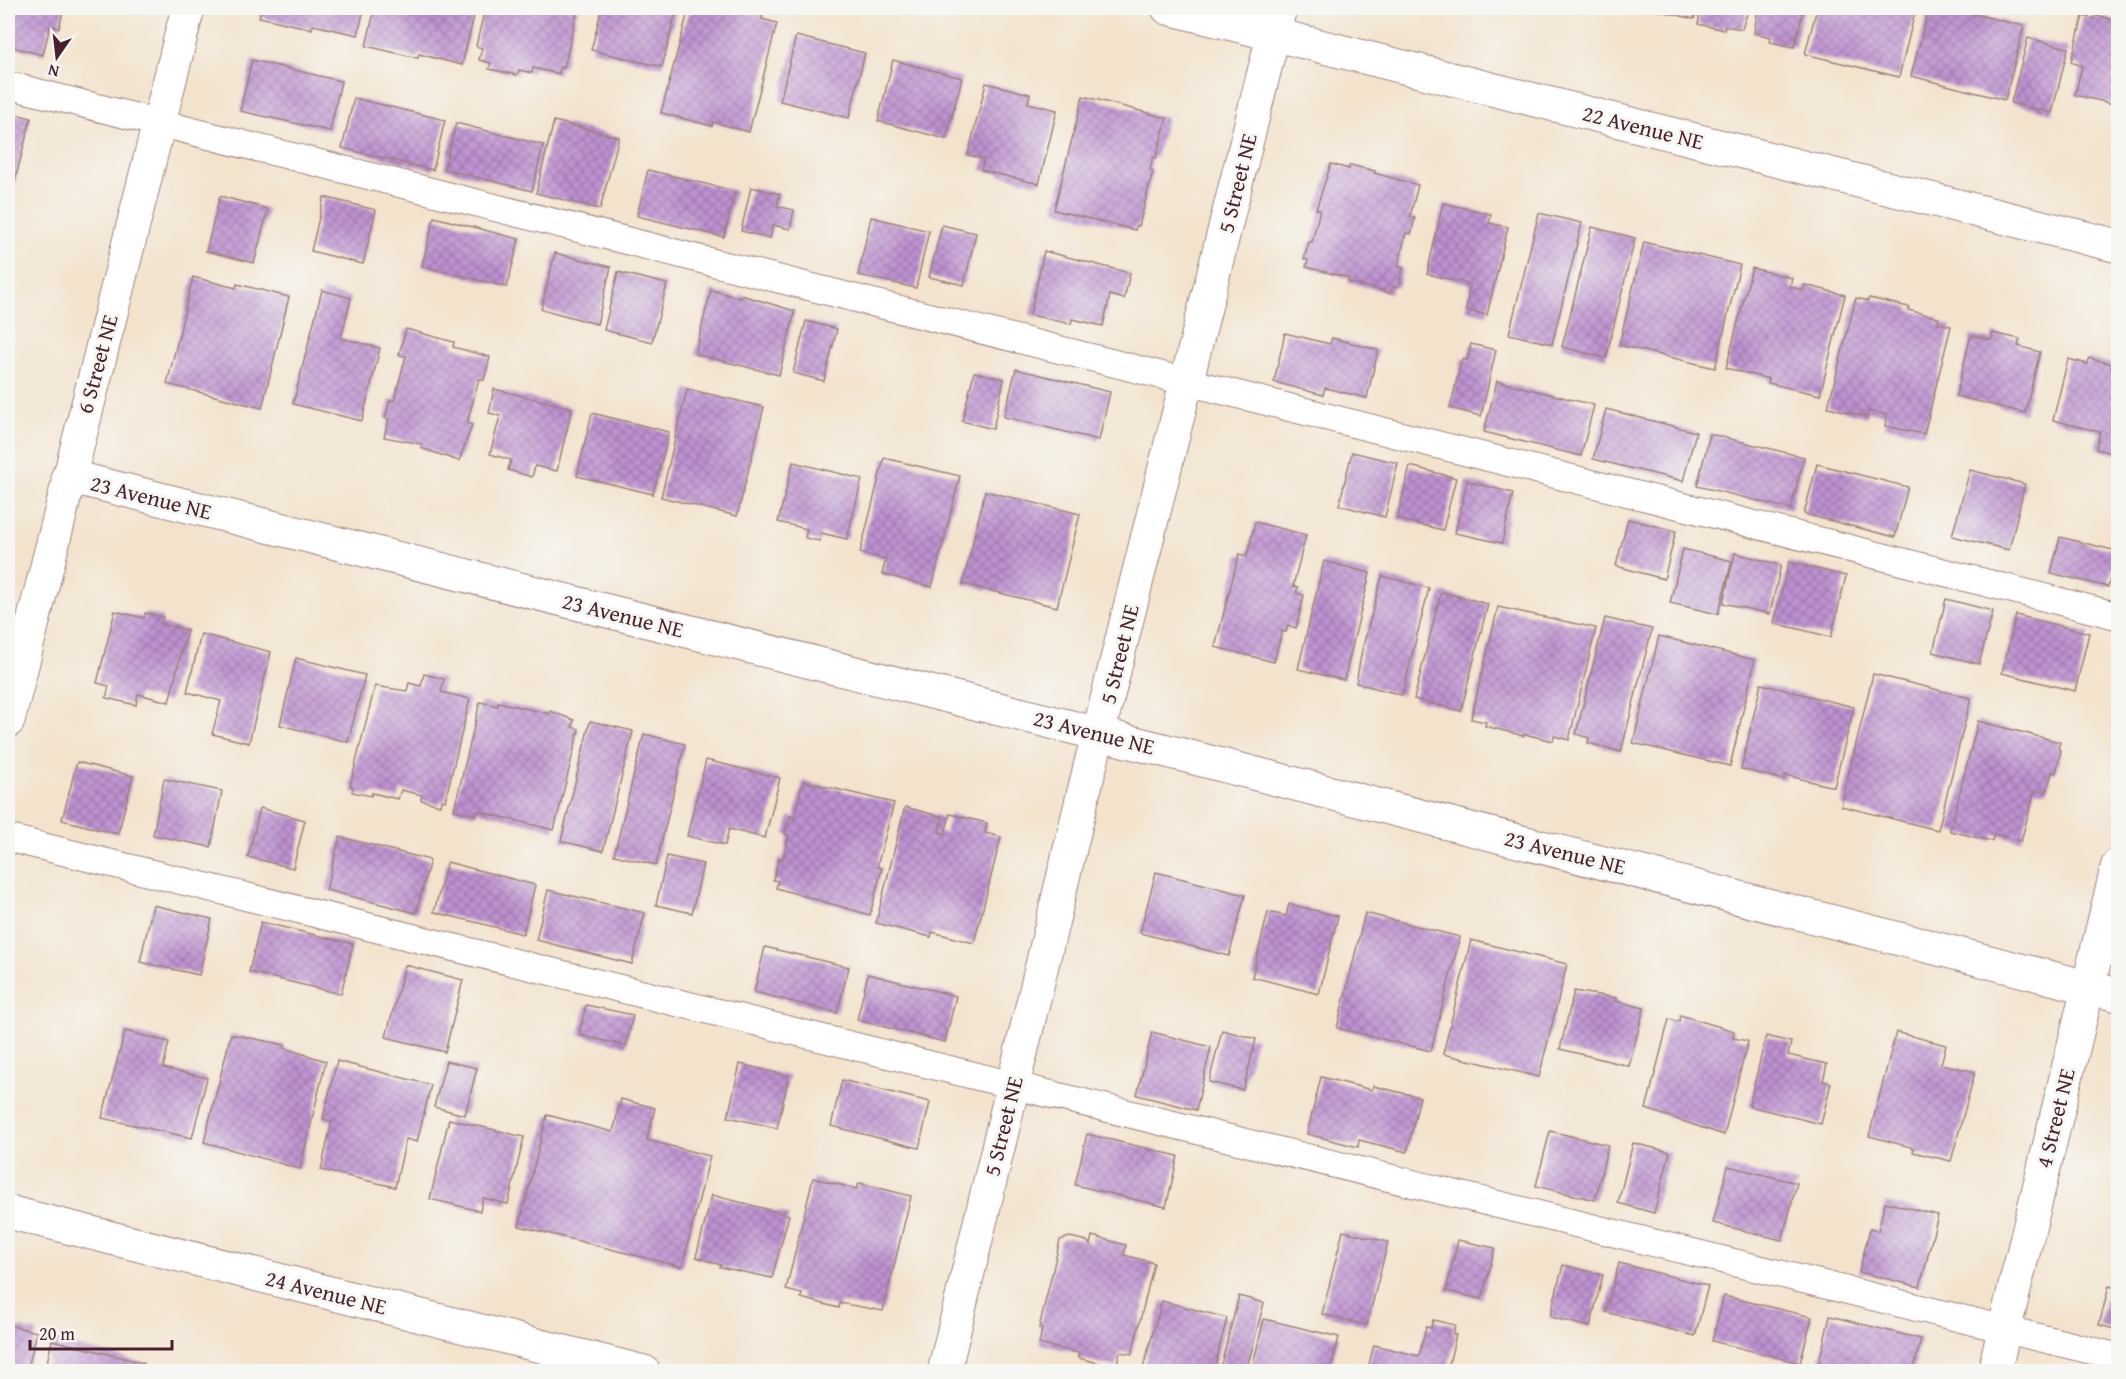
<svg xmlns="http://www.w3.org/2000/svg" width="2126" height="1379" viewBox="0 0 2126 1379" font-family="'Gentium Book Plus',serif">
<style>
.building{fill:url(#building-cross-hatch)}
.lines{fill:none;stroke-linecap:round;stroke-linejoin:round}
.lane-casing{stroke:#9e817c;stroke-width:29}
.street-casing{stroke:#9e817c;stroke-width:35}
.secondary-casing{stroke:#9e817c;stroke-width:35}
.lane{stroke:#fff;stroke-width:27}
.street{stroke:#fff;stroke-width:33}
.secondary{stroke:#fff;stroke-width:33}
.labels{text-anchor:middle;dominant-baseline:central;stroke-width:6;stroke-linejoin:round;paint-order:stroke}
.street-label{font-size:22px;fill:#4a1f2b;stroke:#f6f6f2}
</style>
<defs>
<pattern id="building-cross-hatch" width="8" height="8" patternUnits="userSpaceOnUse" patternTransform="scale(1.5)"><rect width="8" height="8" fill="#be92d1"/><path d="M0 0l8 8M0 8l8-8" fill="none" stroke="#9c77aa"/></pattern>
</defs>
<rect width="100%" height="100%" fill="#f6f6f2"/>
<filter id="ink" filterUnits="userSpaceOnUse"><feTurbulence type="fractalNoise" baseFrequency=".0167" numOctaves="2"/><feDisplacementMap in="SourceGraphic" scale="12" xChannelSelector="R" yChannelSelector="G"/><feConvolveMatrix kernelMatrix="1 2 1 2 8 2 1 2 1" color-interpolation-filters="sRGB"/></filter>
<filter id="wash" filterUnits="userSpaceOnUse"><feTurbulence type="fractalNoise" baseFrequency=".008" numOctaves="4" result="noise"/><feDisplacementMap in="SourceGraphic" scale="24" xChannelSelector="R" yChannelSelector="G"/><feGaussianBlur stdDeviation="1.35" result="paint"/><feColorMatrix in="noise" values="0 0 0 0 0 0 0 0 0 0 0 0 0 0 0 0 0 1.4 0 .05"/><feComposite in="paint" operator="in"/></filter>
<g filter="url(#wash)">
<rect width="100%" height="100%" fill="#f3e3cd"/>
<g id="blocks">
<g class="building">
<polygon points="8,8 64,8 59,28 50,26 43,55 8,46"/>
<polygon points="262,8 364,8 358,35 313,25 312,29 259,17"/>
<polygon points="375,8 476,8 462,65 419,54 418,58 366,46"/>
<polygon points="485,8 578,8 564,68 560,67 559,74 533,68 532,73 519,70 517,75 489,69 491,63 479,60 482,48 476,46"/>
<polygon points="602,8 677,8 662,67 591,50"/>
<polygon points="689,8 705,8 728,13 729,8 763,16 762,19 777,23 749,132 713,122 712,126 661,113"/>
<polygon points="1657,8 1697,8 1694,19 1657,10"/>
<polygon points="1701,8 1749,8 1742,29 1725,26 1724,30 1698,24"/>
<polygon points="1758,8 1804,8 1794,47 1770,42 1771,37 1754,33"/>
<polygon points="1817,8 1916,8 1899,77 1805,54"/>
<polygon points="1929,8 1950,8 2024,26 2005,100 1911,76"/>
<polygon points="2095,15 2118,21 2118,105 2075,95 2082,66 2071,62 2083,16 2094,19"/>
<polygon points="796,36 865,53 849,118 780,101"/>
<polygon points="2028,38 2068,48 2052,113 2011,103"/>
<polygon points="252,60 341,81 330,131 240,111"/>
<polygon points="893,60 962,78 946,139 878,121"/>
<polygon points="986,83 1030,94 1028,103 1057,110 1039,184 981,170 984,159 968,155"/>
<polygon points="1083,96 1167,118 1156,158 1153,157 1150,170 1153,171 1139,226 1137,225 1135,230 1054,210"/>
<polygon points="354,98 445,120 433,170 342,148"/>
<polygon points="8,112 31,118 8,208"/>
<polygon points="554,121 619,137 600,209 536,193"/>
<polygon points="456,123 543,145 532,191 444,169"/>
<polygon points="1331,164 1349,169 1350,165 1375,171 1374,173 1418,185 1410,217 1415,218 1411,234 1406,233 1398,266 1403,268 1398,287 1393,286 1390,293 1348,282 1349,278 1306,267 1308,260 1304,259 1309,242 1312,242 1320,210 1316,209"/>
<polygon points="648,170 735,191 724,237 637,216"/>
<polygon points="751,187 780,194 777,206 794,210 790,229 773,225 770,238 741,231"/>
<polygon points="220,196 268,209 254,263 206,251"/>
<polygon points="324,197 376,210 363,264 311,251"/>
<polygon points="1443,203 1491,214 1489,223 1508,227 1487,315 1466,310 1470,284 1427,274"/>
<polygon points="1539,213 1582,223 1552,344 1509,334"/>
<polygon points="434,217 519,239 507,287 422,266"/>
<polygon points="871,217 929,231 916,288 858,275"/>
<polygon points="942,225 976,233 964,285 929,277"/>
<polygon points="1592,227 1635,238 1606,358 1562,347"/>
<polygon points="1644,242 1740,265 1715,368 1619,345"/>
<polygon points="1044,251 1130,273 1124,299 1110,295 1103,326 1072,319 1071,324 1030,315"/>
<polygon points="555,253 611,267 597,324 541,309"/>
<polygon points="1752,268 1792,278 1790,287 1803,290 1805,285 1845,295 1820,395 1768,383 1769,379 1726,368"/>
<polygon points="618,272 667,284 652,342 604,330"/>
<polygon points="193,277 236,288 237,284 289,297 262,408 167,384"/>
<polygon points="322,290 351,298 341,338 380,348 362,421 293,404"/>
<polygon points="711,290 740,298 741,295 795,311 779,375 695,354"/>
<polygon points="1856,298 1868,301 1869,298 1909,307 1908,310 1939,318 1938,323 1951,326 1924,434 1885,426 1887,415 1868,411 1867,417 1828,407"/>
<polygon points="806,321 837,329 824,381 793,373"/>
<polygon points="406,329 454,342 453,347 490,357 484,380 479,379 467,423 472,425 459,461 421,448 422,444 384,437 389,419 385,418 390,400 394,401 406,356 399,355"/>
<polygon points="1285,333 1330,344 1332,338 1378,350 1367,398 1325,388 1323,395 1274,382"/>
<polygon points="1993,333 2020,339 2018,346 2040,352 2025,413 1956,396 1971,335 1991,340"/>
<polygon points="1471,344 1496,350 1481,416 1450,408 1462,359 1467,360"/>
<polygon points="2089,358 2112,364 2111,369 2118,371 2118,455 2096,449 2100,432 2053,420 2068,359 2088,364"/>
<polygon points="1016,369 1110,392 1099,440 1004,417"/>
<polygon points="974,372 1004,379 993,429 962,421"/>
<polygon points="1497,381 1594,405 1581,456 1484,432"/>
<polygon points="494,389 572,408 557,471 535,466 532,477 508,470 511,460 490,454 500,416 489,413"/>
<polygon points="687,389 764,407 737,516 661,497"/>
<polygon points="1606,409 1696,432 1683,481 1593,459"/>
<polygon points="592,413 669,432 653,494 577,476"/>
<polygon points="1710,434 1804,457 1791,509 1697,486"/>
<polygon points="1352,452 1398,463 1385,517 1339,505"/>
<polygon points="884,458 960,476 932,587 882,574 886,559 860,553"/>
<polygon points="793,462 862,479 847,539 821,533 820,541 805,538 807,529 778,522"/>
<polygon points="1817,464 1908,487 1895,537 1804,514"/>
<polygon points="1410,466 1456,478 1443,530 1397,519"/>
<polygon points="1970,470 2025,484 2009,550 1952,536"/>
<polygon points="1467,481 1513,493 1502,543 1455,533"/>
<polygon points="985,491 1080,514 1057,607 963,584"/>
<polygon points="1628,519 1676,531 1664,579 1616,566"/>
<polygon points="1255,522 1306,535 1293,586 1298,587 1296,593 1304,595 1296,628 1288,625 1286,632 1282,631 1274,662 1215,647 1239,554 1247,556"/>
<polygon points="2060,537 2117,551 2108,587 2051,573"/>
<polygon points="1683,549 1732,561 1718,614 1670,603"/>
<polygon points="1735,553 1781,565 1770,614 1723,603"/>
<polygon points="1324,561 1370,573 1344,680 1298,669"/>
<polygon points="1789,562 1846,576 1831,637 1774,623"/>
<polygon points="1382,576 1429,588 1402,695 1356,683 1362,650"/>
<polygon points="1441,592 1488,604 1461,711 1414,699"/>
<polygon points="1946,599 1993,611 1979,664 1933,652"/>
<polygon points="1498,607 1596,628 1569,740 1554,736 1553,741 1524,734 1524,736 1485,726 1486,722 1471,719"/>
<polygon points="115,611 144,618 145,613 163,617 161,624 187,630 169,702 138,694 136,705 106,698 109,686 97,683"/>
<polygon points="2016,615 2089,633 2075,691 2002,673"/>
<polygon points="1605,618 1652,629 1621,752 1588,743 1589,738 1576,734"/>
<polygon points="201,634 271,652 249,743 212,734 221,701 187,692"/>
<polygon points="1659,636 1755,660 1730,766 1633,743"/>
<polygon points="296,658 365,675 348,742 280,725"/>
<polygon points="424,674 444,679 441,692 470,699 445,801 441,800 440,805 421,800 422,795 401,790 398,799 372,793 371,796 352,792 353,787 350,786 375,686 407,691 409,683 421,686"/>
<polygon points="1873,674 1971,698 1938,830 1841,806"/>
<polygon points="1761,684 1854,707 1834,787 1785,775 1784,780 1741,769"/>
<polygon points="480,702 498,706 498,702 550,714 550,711 574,720 572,727 579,729 554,830 477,811 476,815 454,810"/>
<polygon points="590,721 633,731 603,851 561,841"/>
<polygon points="1978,721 2060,742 2058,749 2061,750 2056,773 2052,772 2047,792 2035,790 2021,841 1994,834 1992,841 1950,831"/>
<polygon points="644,734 685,744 656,865 614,855"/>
<polygon points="706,760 780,778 765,838 729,829 725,845 687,836"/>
<polygon points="77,762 133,776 118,834 62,820"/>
<polygon points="164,779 222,791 211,847 153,835"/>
<polygon points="803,781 894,803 877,867 882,868 870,915 776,888 778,881 773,880 779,858 783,859 789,835 785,834 790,816 794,818"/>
<polygon points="905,807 943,817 939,832 945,834 950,814 987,823 985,833 1001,837 974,943 932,932 931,937 876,923"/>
<polygon points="260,808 305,820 293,868 248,857"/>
<polygon points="340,837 430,860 416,913 326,890"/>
<polygon points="667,856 703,864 692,913 656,905"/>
<polygon points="447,862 535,885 523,934 434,912"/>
<polygon points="1156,872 1245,895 1229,956 1140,933"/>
<polygon points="548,890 645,913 632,964 536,940"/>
<polygon points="1289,904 1338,916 1319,994 1252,977 1268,912 1286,916"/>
<polygon points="153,905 212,919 199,975 140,962"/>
<polygon points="1365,913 1460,937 1431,1051 1337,1028"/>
<polygon points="261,922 353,944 341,994 249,972"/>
<polygon points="1471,940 1567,964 1539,1077 1443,1054"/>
<polygon points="765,947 849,967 837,1013 754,992"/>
<polygon points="405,965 463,980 445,1052 386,1037"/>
<polygon points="868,974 956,996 945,1042 857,1020"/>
<polygon points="1574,991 1616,998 1616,1001 1644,1008 1629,1066 1560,1049"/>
<polygon points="586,1005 633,1015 626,1046 579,1035"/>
<polygon points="1680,1015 1734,1031 1733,1038 1748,1041 1724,1135 1646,1109 1669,1019 1679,1022"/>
<polygon points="1222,1030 1256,1039 1243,1090 1209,1082"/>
<polygon points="125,1031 169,1042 163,1068 207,1078 192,1138 102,1118"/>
<polygon points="1152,1032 1211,1047 1196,1110 1137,1095"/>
<polygon points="1896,1032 1946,1045 1941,1064 1975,1072 1951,1161 1913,1152 1914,1148 1869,1136"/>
<polygon points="231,1034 285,1045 284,1048 326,1061 300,1169 204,1142"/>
<polygon points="1766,1036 1791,1042 1788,1055 1827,1064 1823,1081 1831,1083 1821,1124 1749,1106"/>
<polygon points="337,1061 431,1085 417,1142 406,1139 395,1187 321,1170 332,1121 323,1119"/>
<polygon points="446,1061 477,1068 465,1115 434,1107"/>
<polygon points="740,1064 789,1076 777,1128 728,1117"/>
<polygon points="1321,1077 1372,1090 1373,1086 1420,1097 1407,1152 1359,1140 1358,1147 1307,1134"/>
<polygon points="842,1080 930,1102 919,1148 831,1126"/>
<polygon points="621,1099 655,1108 647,1140 710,1156 682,1267 519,1226 547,1115 613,1132"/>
<polygon points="449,1119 524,1137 508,1204 483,1198 480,1211 430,1199"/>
<polygon points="1550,1131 1608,1145 1595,1200 1536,1186"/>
<polygon points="1087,1134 1178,1156 1166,1207 1075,1185"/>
<polygon points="1633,1143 1670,1152 1654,1213 1618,1203"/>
<polygon points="1728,1166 1797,1183 1782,1240 1713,1223"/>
<polygon points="813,1178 857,1189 859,1183 911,1196 883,1311 840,1303 839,1308 801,1298 802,1294 786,1290"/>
<polygon points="712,1195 789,1215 772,1278 720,1267 721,1265 696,1257"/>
<polygon points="1885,1202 1938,1215 1920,1287 1859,1272 1870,1229 1878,1231"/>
<polygon points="1343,1231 1388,1242 1367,1325 1322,1314"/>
<polygon points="1092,1236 1126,1245 1124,1255 1154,1263 1132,1354 1120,1352 1116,1367 1078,1358 1079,1353 1039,1344 1042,1329 1039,1328 1060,1240 1070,1237 1087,1241 1090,1245"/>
<polygon points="1458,1240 1495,1248 1482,1299 1446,1291"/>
<polygon points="1619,1263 1708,1286 1695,1336 1606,1312"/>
<polygon points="1563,1265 1603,1275 1590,1327 1550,1317"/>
<polygon points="2109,1286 2118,1288 2118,1330 2099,1325"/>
<polygon points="1239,1296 1264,1303 1246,1372 1219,1372"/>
<polygon points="1724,1296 1812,1317 1800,1363 1712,1341"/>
<polygon points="1162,1301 1227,1318 1213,1372 1155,1372 1143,1368"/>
<polygon points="1830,1316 1921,1339 1913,1372 1838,1372 1818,1367"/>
<polygon points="1264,1319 1339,1337 1330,1372 1251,1372"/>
<polygon points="1433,1320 1455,1325 1453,1334 1456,1335 1447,1372 1367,1372 1374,1345 1419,1356 1426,1327 1431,1328"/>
<polygon points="8,1325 37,1332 27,1372 8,1372"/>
<polygon points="52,1340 144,1363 142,1372 45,1372"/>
</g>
</g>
</g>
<g filter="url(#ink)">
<use href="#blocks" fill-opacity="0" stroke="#9e817c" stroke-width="1.5"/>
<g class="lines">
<defs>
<g id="lane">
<polyline points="8,85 2118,616"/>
<polyline points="8,838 2118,1357"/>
</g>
<g id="street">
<polyline points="1168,8 2118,246"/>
<polyline points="68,476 1163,750 2118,995"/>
<polyline points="8,1212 644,1372"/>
<polyline points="944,1372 1084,791 1280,8"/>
<polyline points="1994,1372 2118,865"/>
</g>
<polyline id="secondary" points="8,721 188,8"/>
</defs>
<use href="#lane" class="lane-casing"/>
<use href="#street" class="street-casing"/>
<use href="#secondary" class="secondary-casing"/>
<use href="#lane" class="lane"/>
<use href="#street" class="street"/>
<use href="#secondary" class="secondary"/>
</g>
</g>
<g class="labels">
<g class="street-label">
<text transform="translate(1643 127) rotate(14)">22 Avenue NE</text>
<text transform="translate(1237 183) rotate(-76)">5 Street NE</text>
<text transform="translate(97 364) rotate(-75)">6 Street NE</text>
<text transform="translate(151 497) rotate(14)">23 Avenue NE</text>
<text transform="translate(623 615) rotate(14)">23 Avenue NE</text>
<text transform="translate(1119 654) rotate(-76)">5 Street NE</text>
<text transform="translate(1094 732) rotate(14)">23 Avenue NE</text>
<text transform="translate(1565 852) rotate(14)">23 Avenue NE</text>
<text transform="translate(2055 1118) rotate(-76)">4 Street NE</text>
<text transform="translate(1003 1126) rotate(-76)">5 Street NE</text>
<text transform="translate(326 1292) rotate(14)">24 Avenue NE</text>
</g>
</g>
<rect width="2126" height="1379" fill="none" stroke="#f6f6f2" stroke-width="30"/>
<g transform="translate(57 57) rotate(194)" stroke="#f6f6f2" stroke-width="4.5" paint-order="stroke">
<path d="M0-4.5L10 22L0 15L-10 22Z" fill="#4a1f2b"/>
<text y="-9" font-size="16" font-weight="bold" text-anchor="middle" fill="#4a1f2b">N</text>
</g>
<path d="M30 1340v9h142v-9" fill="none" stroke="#4a1f2b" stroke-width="3"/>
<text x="39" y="1340" font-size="18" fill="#4a1f2b" stroke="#f6f6f2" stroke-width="4.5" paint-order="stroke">20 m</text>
</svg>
